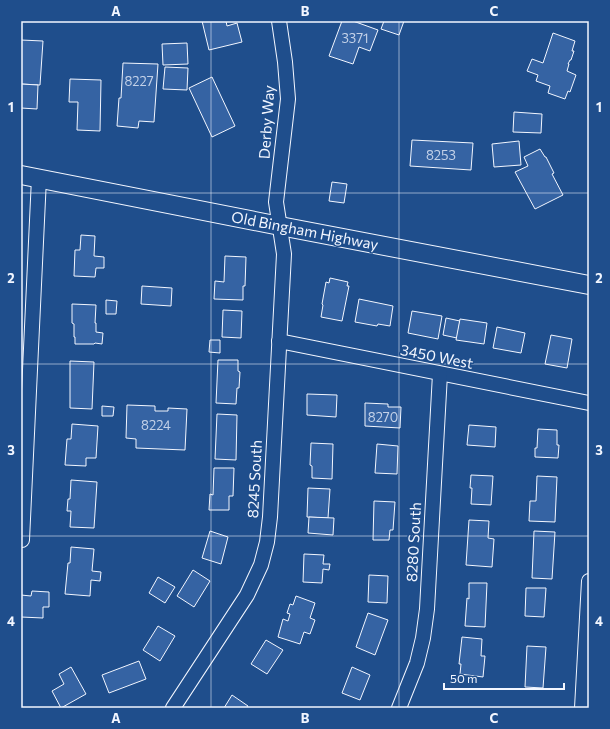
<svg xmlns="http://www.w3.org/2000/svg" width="610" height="729" viewBox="0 0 610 729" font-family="Commissioner,sans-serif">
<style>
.building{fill:#3563a3;stroke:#f2f6ff}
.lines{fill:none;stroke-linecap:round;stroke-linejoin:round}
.minor-casing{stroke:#f2f6ff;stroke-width:16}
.tertiary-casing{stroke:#f2f6ff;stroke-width:20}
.minor{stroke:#1f4e8c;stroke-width:14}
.tertiary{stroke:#1f4e8c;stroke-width:18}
.grid{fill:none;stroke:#f2f6ff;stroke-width:1;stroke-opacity:0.55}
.labels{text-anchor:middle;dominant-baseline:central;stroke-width:3;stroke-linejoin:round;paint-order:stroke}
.number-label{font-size:13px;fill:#c3d1e8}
.street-label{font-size:15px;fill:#f2f6ff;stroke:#1f4e8c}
.neatline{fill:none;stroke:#f2f6ff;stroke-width:1.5}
.grid-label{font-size:13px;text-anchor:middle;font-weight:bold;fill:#f2f6ff}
</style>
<rect width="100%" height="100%" fill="#1f4e8c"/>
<g class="building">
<polygon points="202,21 226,21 227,26 237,23 242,42 209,50"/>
<polygon points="342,21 353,21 378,30 370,51 359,47 353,64 329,56"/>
<polygon points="384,21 404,21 399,35 381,29"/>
<polygon points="553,33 575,41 572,51 574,51 571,60 570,60 568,64 569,64 567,71 576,75 570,92 568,91 565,99 548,93 550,86 536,81 538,75 527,71 532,59 543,63"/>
<polygon points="21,40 43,41 40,85 21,84"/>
<polygon points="187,43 188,64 163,65 162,44"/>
<polygon points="123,63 158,64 154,122 139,121 138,128 117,126 119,98 121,98"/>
<polygon points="165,67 188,68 187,90 163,89"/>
<polygon points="212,77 235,126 212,137 189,88"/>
<polygon points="70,79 101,80 100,131 77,130 78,102 69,102"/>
<polygon points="21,84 38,85 37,109 21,108"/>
<polygon points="514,112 542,114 541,133 513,132"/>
<polygon points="412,140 473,143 471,170 410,166"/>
<polygon points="519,141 521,165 494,167 492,144"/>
<polygon points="540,149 545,157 546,157 554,173 552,174 563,195 535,209 515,172 528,166 524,157"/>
<polygon points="332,182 347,184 344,203 329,201"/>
<polygon points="81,235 95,236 94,256 104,257 104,268 96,268 95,277 74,276 75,250 80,250"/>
<polygon points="225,256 246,257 245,286 243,286 243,300 214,299 215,281 224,282"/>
<polygon points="330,278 348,282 347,286 349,286 342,321 321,317 323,305 322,304 326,282 329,283"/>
<polygon points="142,286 172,288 171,306 141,304"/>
<polygon points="359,299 393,306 390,326 378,324 377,326 355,322"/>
<polygon points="106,300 117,301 116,314 106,314"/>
<polygon points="72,304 96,305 95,323 96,323 96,332 103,333 102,344 95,343 94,344 75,344 75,337 74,337 74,324 72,323"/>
<polygon points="223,310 242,311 241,338 222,337"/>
<polygon points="412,311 442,316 438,339 408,333"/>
<polygon points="446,318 460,321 457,338 443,335"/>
<polygon points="460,319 487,323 484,344 456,340"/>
<polygon points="497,327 525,333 521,353 493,348"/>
<polygon points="551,335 572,339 567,368 545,364"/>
<polygon points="210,340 220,340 220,353 209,352"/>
<polygon points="218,360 238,360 238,371 240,372 239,388 237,388 236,404 216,403"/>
<polygon points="70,361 94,362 92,409 70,408"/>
<polygon points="307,394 337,395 336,417 307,415"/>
<polygon points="365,403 388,404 388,407 401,407 400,428 365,426"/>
<polygon points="127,405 155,406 155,411 168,411 168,408 187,409 185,450 136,448 136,439 126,438"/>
<polygon points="102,406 114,407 113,416 102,416"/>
<polygon points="217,414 237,415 236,460 215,459"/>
<polygon points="72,424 98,426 96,458 86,458 86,466 65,465 67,439 71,439"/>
<polygon points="469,425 496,427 495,447 467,445"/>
<polygon points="538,429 557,430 557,445 559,445 558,458 535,457 535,448 537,448"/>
<polygon points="311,443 333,444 332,479 312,478 312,466 310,465"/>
<polygon points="377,444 398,446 397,474 375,473"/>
<polygon points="214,468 234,468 233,496 229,496 229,510 209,510 210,494 213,495"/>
<polygon points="471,475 493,476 491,505 471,504 472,488 470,488"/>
<polygon points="537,476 557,477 555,522 529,521 530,501 536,501"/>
<polygon points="71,480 97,482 94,528 70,527 71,511 67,511 68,499 70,499"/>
<polygon points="308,488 330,489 328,518 307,517"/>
<polygon points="374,501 395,502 393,530 390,530 389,540 373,540"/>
<polygon points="309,517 334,518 333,535 308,533"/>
<polygon points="469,520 489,521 488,538 494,539 492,567 466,565"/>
<polygon points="210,531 228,537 221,564 202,558"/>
<polygon points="534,531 555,532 552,579 532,578"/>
<polygon points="71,547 94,549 92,571 101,572 100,581 91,580 90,596 65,594 68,563 70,563"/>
<polygon points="304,554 324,555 323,564 330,564 329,570 323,569 322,583 303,582"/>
<polygon points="193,570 210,581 194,607 177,596"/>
<polygon points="369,575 388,576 387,603 368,602"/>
<polygon points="158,577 175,587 165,603 149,593"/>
<polygon points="469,583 487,583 485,627 465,626 467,598 469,599"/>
<polygon points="526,588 546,588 544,617 525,616"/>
<polygon points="32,591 49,592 49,607 43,607 43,618 21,617 21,595 31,596"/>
<polygon points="296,596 315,603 310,618 315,620 310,634 304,632 300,644 278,637 283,619 288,621 290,614 287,613 290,604 293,605"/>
<polygon points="368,613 388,620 375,655 356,647"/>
<polygon points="158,626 175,636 160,661 143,650"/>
<polygon points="462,637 482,639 481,656 485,656 483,677 460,674 461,664 459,664"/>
<polygon points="266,640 283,650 267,674 251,664"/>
<polygon points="527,646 546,647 543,688 525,687"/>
<polygon points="139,661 146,679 109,693 102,675"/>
<polygon points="71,667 86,694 61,708 52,691 64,684 59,674"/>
<polygon points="352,667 370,675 360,700 342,693"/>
<polygon points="232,695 248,706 247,708 224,708"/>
</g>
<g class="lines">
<defs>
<g id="minor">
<polyline points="279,341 589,403"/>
<polyline points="21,540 22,540 39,178"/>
<polyline points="173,708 247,595 261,565 267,542 270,517 284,254 276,202 288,99 285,62 279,21"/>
<polyline points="399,708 417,663 423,638 427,609 440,374"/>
<polyline points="582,708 589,581"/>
</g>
<polyline id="tertiary" points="21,175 280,226 589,285"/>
</defs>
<use href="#minor" class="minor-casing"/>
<use href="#tertiary" class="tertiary-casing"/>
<use href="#minor" class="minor"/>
<use href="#tertiary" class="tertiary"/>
</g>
<path class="grid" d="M211,21V708M399,21V708M21,193H589M21,364H589M21,536H589"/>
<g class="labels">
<g class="number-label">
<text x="355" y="38">3371</text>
<text x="139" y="81">8227</text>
<text x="441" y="155">8253</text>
<text x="383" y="417">8270</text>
<text x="156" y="425">8224</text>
</g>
<g class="street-label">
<text transform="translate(266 122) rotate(-86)">Derby Way</text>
<text transform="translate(305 230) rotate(11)">Old Bingham Highway</text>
<text transform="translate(437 356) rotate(11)">3450 West</text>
<text transform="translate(254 479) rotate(-87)">8245 South</text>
<text transform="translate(413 542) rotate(-87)">8280 South</text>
</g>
</g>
<rect width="610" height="729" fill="none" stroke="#1f4e8c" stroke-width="44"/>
<path d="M444 683v6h120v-6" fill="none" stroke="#f2f6ff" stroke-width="2"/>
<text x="450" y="683" font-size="12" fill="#f2f6ff" stroke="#1f4e8c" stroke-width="3" paint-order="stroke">50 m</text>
<rect x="22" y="22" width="566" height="685" class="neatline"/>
<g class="grid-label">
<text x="116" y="16">A</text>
<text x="305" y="16">B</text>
<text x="494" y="16">C</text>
<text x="11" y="112">1</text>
<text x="599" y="112">1</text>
<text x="11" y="283">2</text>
<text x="599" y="283">2</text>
<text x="11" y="455">3</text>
<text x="599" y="455">3</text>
<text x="11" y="626">4</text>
<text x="599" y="626">4</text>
<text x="116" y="723">A</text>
<text x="305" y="723">B</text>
<text x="494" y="723">C</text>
</g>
</svg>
